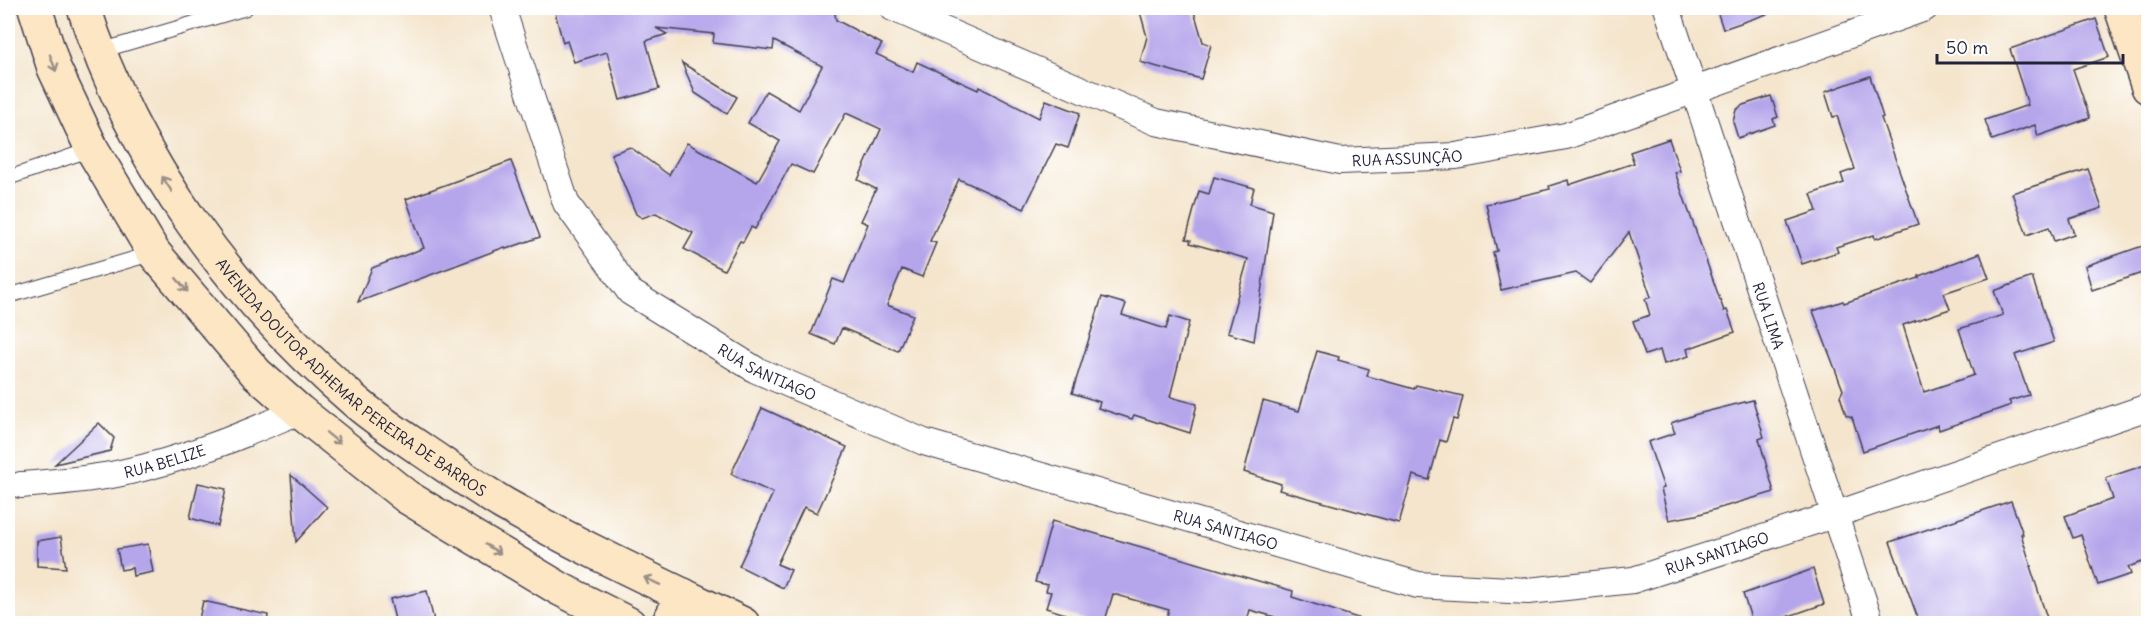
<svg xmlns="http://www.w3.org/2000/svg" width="2156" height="631" viewBox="0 0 2156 631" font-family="Delius,sans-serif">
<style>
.building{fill:#b5a6eb}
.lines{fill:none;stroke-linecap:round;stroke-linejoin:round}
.lane-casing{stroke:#423f51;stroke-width:16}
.street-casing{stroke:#423f51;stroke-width:28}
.secondary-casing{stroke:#423f51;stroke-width:36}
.lane{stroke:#fff;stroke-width:14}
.street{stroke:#fff;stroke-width:26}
.secondary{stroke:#fce6c4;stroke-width:33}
.oneway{stroke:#9a8e86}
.labels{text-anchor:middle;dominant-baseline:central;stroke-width:5;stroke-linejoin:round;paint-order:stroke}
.street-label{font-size:15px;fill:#22223b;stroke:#fff}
</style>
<rect width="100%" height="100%" fill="#fff"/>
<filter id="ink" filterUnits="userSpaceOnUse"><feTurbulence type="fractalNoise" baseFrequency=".0167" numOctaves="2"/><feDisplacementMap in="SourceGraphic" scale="12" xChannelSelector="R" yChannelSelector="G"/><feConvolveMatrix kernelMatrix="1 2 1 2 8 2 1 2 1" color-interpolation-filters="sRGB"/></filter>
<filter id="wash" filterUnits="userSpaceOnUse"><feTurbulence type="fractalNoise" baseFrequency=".008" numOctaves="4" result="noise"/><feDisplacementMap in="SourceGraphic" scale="24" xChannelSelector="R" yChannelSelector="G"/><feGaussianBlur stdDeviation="1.35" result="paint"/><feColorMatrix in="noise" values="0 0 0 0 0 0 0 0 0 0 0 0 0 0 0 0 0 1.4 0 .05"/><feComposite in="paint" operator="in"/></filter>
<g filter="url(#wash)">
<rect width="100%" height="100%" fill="#f4e5cc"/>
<g id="blocks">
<g class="building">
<polygon points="554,8 834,8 836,20 882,44 876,54 913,72 917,62 978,90 979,87 1039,118 1046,100 1080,113 1068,148 1056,144 1024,209 959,179 930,241 936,243 922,277 902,269 887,305 913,315 898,351 842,328 835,344 811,334 833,279 844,283 868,224 861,221 876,189 858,180 881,129 846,113 813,174 791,164 755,229 751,227 743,242 740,241 724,270 684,249 693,233 656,213 642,218 636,214 611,154 630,147 669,175 687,143 757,182 780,141 748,123 766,91 799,110 822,66 774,41 773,50 713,43 714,34 656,28 667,34 646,41 659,89 620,100 607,52 574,62 567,41 563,43"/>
<polygon points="1139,8 1193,8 1203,42 1211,45 1201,79 1140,62 1147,37"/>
<polygon points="1716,8 1776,8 1776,11 1723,29"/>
<polygon points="2096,19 2109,57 2073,69 2090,118 2038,136 2035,125 1992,140 1985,120 2028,105 2010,49"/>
<polygon points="682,63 737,97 727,114 695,93"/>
<polygon points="1870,76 1883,117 1881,118 1918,224 1875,239 1874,235 1836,247 1838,252 1802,264 1787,221 1817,211 1811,194 1844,183 1841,174 1855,169 1837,116 1833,117 1825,92"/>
<polygon points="1771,96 1778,117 1773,119 1775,125 1738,138 1733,122 1736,110 1743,105"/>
<polygon points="1669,139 1680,171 1675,172 1724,311 1727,310 1735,332 1687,349 1689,356 1664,364 1660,350 1645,355 1633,321 1650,315 1645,299 1651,297 1629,232 1590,283 1576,273 1501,290 1493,252 1497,251 1486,204 1550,189 1549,186 1568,180 1569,185 1634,163 1630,152"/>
<polygon points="511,161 540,237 506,249 505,247 358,302 372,268 424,248 406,199"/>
<polygon points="2088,169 2102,208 2069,219 2074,234 2054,241 2049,227 2027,235 2012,193"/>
<polygon points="1214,177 1254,188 1250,204 1273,211 1254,341 1227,333 1248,259 1190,243 1191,240 1186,239 1199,191 1209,194"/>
<polygon points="2148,244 2148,271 2092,290 2085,266"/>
<polygon points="1980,253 1989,278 1944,293 1950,309 1903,325 1924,392 1974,375 1959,329 2003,315 1994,291 2032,277 2054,342 2015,355 2029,395 2009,401 2011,405 1939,430 1938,425 1863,451 1852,417 1846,415 1840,396 1843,390 1813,311 1843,301 1844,303 1919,278 1919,276"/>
<polygon points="1102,297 1126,304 1122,315 1166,329 1170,316 1189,322 1170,397 1197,404 1190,433 1134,415 1132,419 1098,408 1100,402 1072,393"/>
<polygon points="1317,351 1339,357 1338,360 1369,369 1367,376 1414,389 1416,385 1463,396 1457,420 1453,419 1446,442 1440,440 1429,480 1413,475 1399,523 1279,490 1281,484 1244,472 1263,401 1299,411"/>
<polygon points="1753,400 1764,437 1759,439 1774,492 1696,515 1669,520 1661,489 1664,488 1648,442 1675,433 1671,423 1697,414"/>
<polygon points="762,408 847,447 817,513 804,507 777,564 791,570 783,588 739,566 773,493 731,474"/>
<polygon points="99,423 114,438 110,451 55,464"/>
<polygon points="2148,464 2148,560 2128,567 2131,574 2098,585 2081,535 2073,538 2065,516 2113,499 2106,478"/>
<polygon points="291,475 327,507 296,542"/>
<polygon points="198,483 226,489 218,526 190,518"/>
<polygon points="2011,501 2023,534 2021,534 2031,566 2030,566 2049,624 1920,624 1890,542"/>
<polygon points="1052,521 1293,591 1292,597 1361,619 1360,624 1300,624 1250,610 1246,624 1189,624 1167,616 1169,610 1113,594 1104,624 1097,624 1046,608 1051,592 1046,591 1048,585 1035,582"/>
<polygon points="61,537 66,568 37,566 37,541"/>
<polygon points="148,544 153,572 133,576 132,568 121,570 117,549"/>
<polygon points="1813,569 1824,604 1766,624 1753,624 1743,594"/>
<polygon points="427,591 434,621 422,624 396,624 390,599"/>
<polygon points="203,601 268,615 267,624 198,624"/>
</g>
</g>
</g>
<g filter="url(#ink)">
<use href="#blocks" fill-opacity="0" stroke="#423f51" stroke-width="1.5"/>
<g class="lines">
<defs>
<g id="lane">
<polyline points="100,51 246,8"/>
<polyline points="8,178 92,149"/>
<polyline points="8,296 154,253"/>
</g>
<g id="street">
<path id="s1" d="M502,8L566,203L630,292L756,370L924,442L1418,585L1528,591L1633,580L1834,515L2148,407"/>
<path id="s2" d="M893,8L1156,122L1340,161L1456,156L1566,136L1925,8"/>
<path id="s3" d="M1667,8L1871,624"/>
<path id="s4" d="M21,485C55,482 89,480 121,473C183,460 241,436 299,411"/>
</g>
<g id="secondary">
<polyline points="35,8 54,68 92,149 154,253 256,373 299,411 407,497 560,589 629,624"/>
<path id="s5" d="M84,8C133,162 235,299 357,403C377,420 400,435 422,450C449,468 476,487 504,504C582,548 662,585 743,624"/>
<polyline points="2121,8 2148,87"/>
<polyline points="668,624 683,595"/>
</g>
</defs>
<use href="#lane" class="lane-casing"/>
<use href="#street" class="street-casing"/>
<use href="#secondary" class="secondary-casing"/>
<use href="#lane" class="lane"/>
<use href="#street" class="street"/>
<use href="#secondary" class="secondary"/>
</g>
<defs><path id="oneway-shaft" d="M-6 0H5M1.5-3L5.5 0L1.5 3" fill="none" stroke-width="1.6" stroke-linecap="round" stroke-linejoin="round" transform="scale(1.5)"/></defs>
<g class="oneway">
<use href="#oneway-shaft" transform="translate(53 63) rotate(70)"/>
<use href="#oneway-shaft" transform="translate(167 184) rotate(-122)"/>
<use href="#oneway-shaft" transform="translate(182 285) rotate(50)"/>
<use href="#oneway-shaft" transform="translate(333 438) rotate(39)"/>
<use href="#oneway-shaft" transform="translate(493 549) rotate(31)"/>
<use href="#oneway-shaft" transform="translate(652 581) rotate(-155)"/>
</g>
</g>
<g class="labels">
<g class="street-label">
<text stroke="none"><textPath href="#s2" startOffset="542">RUA ASSUNÇÃO</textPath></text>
<text stroke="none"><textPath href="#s3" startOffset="324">RUA LIMA</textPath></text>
<text stroke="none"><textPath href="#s1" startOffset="474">RUA SANTIAGO</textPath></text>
<text stroke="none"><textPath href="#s5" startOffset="465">AVENIDA DOUTOR ADHEMAR PEREIRA DE BARROS</textPath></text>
<text stroke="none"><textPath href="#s4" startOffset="146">RUA BELIZE</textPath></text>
<text stroke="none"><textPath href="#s1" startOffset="960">RUA SANTIAGO</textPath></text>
<text stroke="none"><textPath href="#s1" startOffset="1464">RUA SANTIAGO</textPath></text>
</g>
</g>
<rect width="2156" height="631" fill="none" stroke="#fff" stroke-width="30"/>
<path d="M1937 54v9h186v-9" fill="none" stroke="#22223b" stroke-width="3"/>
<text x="1946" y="54" font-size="18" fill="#22223b" stroke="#ffffff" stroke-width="4.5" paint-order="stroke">50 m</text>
</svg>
